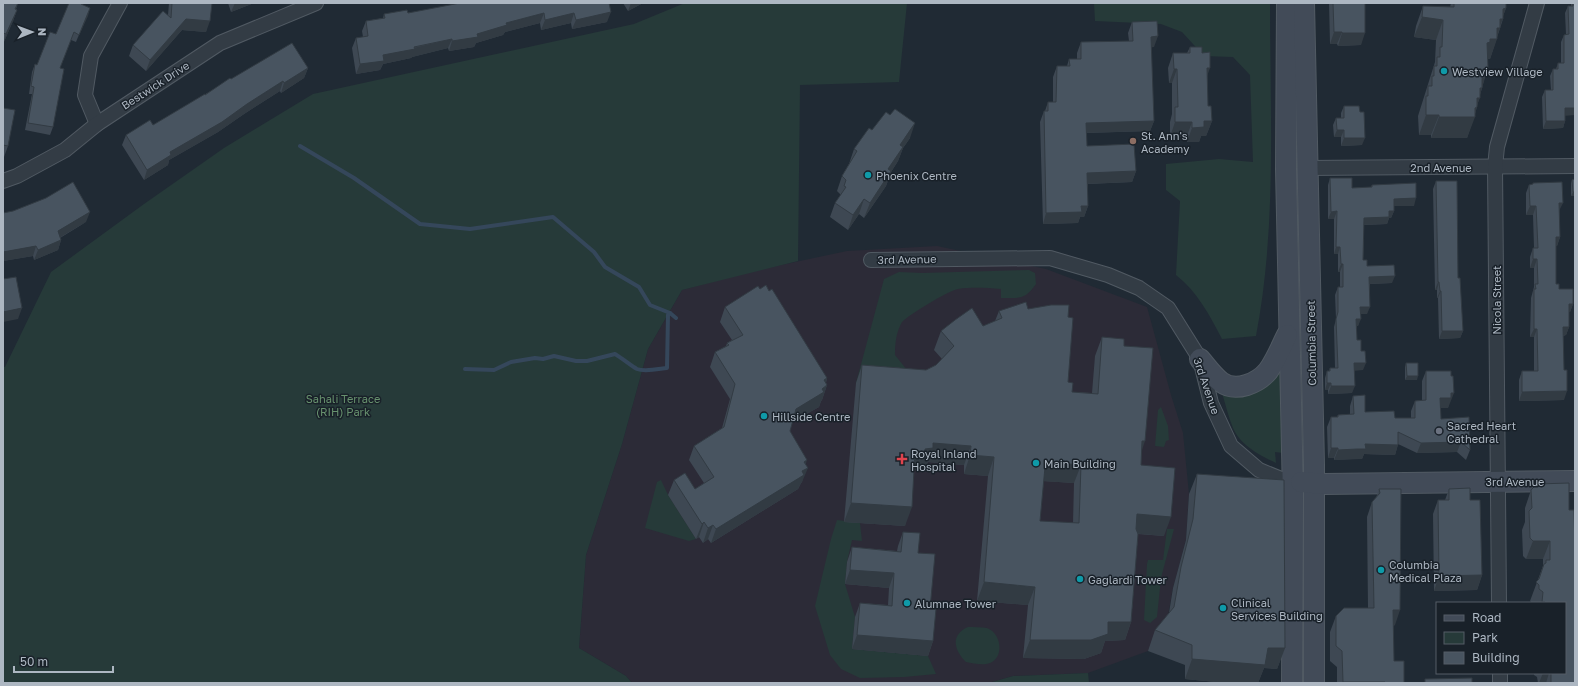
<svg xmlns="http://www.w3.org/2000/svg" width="1578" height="686" viewBox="0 0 1578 686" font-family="'Golos Text',sans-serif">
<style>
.medical{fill:#2c2b37}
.green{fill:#263a39}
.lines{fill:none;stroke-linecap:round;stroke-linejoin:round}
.stream{stroke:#35475b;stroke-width:4}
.street-casing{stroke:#515a63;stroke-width:16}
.secondary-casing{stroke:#515a63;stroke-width:22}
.street{stroke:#333c45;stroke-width:14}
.secondary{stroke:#424b58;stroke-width:20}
.wall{fill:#3e4853;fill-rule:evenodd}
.shaded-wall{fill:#323b43}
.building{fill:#485460;stroke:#323b43;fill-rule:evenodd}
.culture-dot{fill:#0f9aa8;stroke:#192129;stroke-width:1.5}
.education-dot{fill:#8d6e63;stroke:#192129;stroke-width:1.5}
.worship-dot{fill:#6b7280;stroke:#192129;stroke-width:1.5}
.health-dot{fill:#e0444e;stroke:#192129;stroke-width:1.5}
.labels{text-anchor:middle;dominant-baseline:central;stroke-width:3;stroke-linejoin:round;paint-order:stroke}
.poi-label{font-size:11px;fill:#adb7c2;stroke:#192129;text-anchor:start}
.street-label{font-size:11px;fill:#adb7c2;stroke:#192129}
.park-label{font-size:11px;fill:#67916e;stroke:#192129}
</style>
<rect width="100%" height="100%" fill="#202a34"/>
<polygon class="medical" points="937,246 1046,269 1147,307 1171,395 1183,433 1189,494 1186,540 1173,588 1166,627 1148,651 1088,673 1013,676 989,683 632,683 626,676 579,648 586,555 622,444 648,349 682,290 748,272 847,251"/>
<g class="green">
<polygon points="685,3 907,3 899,82 800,85 798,261 682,290 648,349 622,444 586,555 579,648 626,676 632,683 3,683 3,367 5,367 51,272 144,204 224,148 313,94 634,24"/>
<path d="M1094,3H1270C1270,114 1277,226 1256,336L1222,339C1210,316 1197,291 1176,275L1180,201L1166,190V164L1219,159L1253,162L1250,75L1233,57L1204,56L1182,32L1161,24L1095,21Z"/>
<path d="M1029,270L1035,273L1036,284C1025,300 1019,298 1001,298V289C987,288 972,287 958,289C949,290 907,316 902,322C896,333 895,343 895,355L911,375L856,383L884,279L899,272L922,273Z"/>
<path d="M1282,366L1283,453L1275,452L1276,463C1261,456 1240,445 1233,428C1228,416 1225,402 1221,390Z"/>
<polygon points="1161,407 1168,426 1169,440 1166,441 1164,447 1155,446 1158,410"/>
<polygon points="661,480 668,495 696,539 689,541 645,528 657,482"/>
<polygon points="837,520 860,523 862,541 852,540 847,562 845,584 855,617 852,649 928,656 936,674 904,677 860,678 841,669 830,655 815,606 831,539"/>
<polygon points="1167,529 1174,529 1161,578 1157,617 1150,623 1144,620 1147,564 1148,560 1163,560"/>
<path d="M968,627C974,627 981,627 987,628C1001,633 1005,657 990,663C983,666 973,663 966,662C954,650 950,635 968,627Z"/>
<polygon points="1088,673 1089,683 989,683 1013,676"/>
</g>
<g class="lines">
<g class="stream">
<polyline points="300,146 354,178 420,224 470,229 553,217 594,252 605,267 639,287 650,305 670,313 676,318"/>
<path d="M465,369L494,370L511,362L535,358L543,359L554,356L576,361H587L615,354C622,358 631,366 637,369C645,372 658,369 667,368L668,315L670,313"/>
</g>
<defs>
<g id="street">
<polyline points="97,124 85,95 91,56 120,3"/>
<polyline points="1306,168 1575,166"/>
<polyline points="3,181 17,176 65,150 97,124 220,43 316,3"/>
<polyline points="871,260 1050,258 1108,275 1139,288 1168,308 1200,359 1211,403 1231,446 1259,470 1281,479 1292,481"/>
<polyline points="1499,603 1495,167 1497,147 1537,3"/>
<polyline points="1500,673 1500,683"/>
</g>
<g id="secondary">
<polyline points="1287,3 1286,169 1293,496 1292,683"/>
<polyline points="1304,3 1314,465 1314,683"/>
<path d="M1200,359C1206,366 1213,376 1221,382C1236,393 1258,383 1268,371C1276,360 1281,347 1287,335"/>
<polyline points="1301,482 1325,484 1575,481"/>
</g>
</defs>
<use href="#street" class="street-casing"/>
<use href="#secondary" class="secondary-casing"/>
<use href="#street" class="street"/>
<use href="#secondary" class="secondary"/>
</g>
<g class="wall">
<polygon points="3,3 18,3 16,9 17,10 13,21 3,44"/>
<polygon points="82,3 81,4 90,8 76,42 71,40 60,68 53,127 50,135 25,130 32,94 29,94 32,72 35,64 37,65 56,34"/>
<polygon points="169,3 212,3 206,32 182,30 146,71 129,56 133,45 168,15"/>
<polygon points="228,3 254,3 231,12"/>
<polygon points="609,3 607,22 572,29 571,23 541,30 540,23 505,32 503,35 476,43 474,47 449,51 448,48 412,57 411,58 383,64 380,70 356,74 352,48 356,38 363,37 362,31 366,21 383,18 384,14"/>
<polygon points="623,3 643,3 628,11"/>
<polygon points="1329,3 1365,3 1361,45 1338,46 1337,44 1330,44"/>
<polygon points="1451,3 1506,3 1506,8 1503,16 1503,19 1490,59 1488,59 1488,68 1485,76 1482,88 1480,95 1475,114 1467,138 1431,138 1431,135 1419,135 1418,116 1435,62 1436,40 1414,37 1416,26 1423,6 1450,7"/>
<polygon points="1571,3 1575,3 1575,115 1565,115 1565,121 1563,128 1543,129 1542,97 1545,90 1551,90 1550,76 1553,69 1556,69 1558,63 1561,63 1561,42 1564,35 1566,35 1565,13 1568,6 1571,6"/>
<polygon points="1132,22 1154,47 1151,47 1154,121 1150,131 1086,133 1087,146 1136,171 1132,182 1088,184 1088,206 1084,217 1080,217 1078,223 1043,224 1040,122 1044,111 1045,111 1048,102 1053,102 1053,77 1057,66 1067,66 1069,59 1077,59 1077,53 1081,42 1129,41 1128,33"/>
<polygon points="1190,47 1202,53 1207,76 1208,106 1212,121 1206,136 1201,136 1199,142 1187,142 1187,136 1170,137 1170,122 1172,114 1172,83 1169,83 1168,68 1173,53 1187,53"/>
<polygon points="308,68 304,78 281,93 280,91 244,114 218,132 169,160 168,165 144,180 122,145 126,135 153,125 231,79"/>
<polygon points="1344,106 1360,112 1362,145 1341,146 1341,137 1334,137 1333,125 1336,118 1341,118 1341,113"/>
<polygon points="3,108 8,146 4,157 3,157"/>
<polygon points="872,130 910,138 903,148 898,161 891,172 886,186 864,218 859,214 848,230 830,217 835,203 841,195 837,191 842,176 849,164 854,149"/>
<polygon points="1330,178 1352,188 1371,187 1372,185 1414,206 1394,206 1394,211 1391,218 1389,218 1387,224 1364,225 1363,260 1367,266 1392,283 1370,284 1367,314 1361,314 1358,326 1357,326 1357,340 1361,351 1363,370 1354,370 1352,393 1328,394 1328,390 1325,390 1325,378 1327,371 1329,371 1330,368 1335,368 1334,327 1336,319 1335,295 1338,287 1340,287 1340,272 1338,272 1338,254 1334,254 1334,219 1328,219 1328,185"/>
<polygon points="1572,180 1575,196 1571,196 1571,183"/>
<polygon points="1436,181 1458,278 1463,331 1460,338 1439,339 1438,298 1437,298 1437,290 1435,290 1433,189"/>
<polygon points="1533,183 1559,211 1560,237 1557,246 1556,246 1556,284 1559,289 1573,304 1570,312 1569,312 1569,327 1566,335 1563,336 1564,400 1519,401 1519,380 1522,371 1534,371 1534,337 1530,337 1531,298 1534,287 1534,268 1530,268 1530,257 1533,248 1534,248 1533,215 1526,215 1526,193 1529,185 1533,184"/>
<polygon points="86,222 60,238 61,240 58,250 34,260 33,256 3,261"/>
<polygon points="725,307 827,378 826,383 827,385 822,400 821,401 819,407 792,422 790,431 806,464 802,482 801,483 798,489 711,543 708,539 703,543 699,537 696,539 668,495 674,480 695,489 704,483 689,460 694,446 722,428 730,399 710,367 715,352 726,346 727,343 732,340 720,322"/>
<path d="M1028,309L1068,317V382L1072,392L1092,393L1095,356L1102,337L1124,346L1141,452V465L1164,536L1138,534L1131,622L1125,640L1105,641L1101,653L1084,659L1023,658L1028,605L977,601L988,476L964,474V465L928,462L926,466L919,467L918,470L914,469L905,526L844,522L856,383L862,365L926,370L936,365L942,359L934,350L941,331L983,326L995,321L999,311ZM1043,481L1074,483L1073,523L1040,521Z"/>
<polygon points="1406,363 1417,380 1405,380 1405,367"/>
<polygon points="1426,371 1450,403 1449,403 1448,408 1440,408 1441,419 1470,450 1466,460 1457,452 1417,453 1398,444 1395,455 1364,454 1362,459 1353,459 1334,460 1334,458 1328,458 1327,427 1331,417 1337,417 1338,415 1350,414 1350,406 1353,396 1365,412 1395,418 1411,418 1411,411 1415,401 1422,400 1422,381"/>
<polygon points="1197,474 1285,648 1277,669 1264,668 1258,683 1227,683 1185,679 1185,665 1148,651 1155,630 1169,613 1173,588 1186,540 1189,494"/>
<polygon points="1379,489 1401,489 1395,625 1393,626 1394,661 1404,683 1337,683 1337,667 1330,661 1330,632 1336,616 1368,608 1367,517 1372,502 1376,498"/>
<polygon points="1449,489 1470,500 1482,575 1477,590 1434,591 1433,514 1438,500 1445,500"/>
<polygon points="1531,490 1569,510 1575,683 1538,683 1537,677 1534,675 1534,673 1565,673 1565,603 1532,603 1530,601 1543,566 1543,559 1526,559 1523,556 1522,530 1525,522 1525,508"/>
<polygon points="903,532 918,553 930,609 933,641 928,656 852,649 855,617 860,603 888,605 889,588 845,584 847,562 852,547 897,551 898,546"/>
<polygon points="1437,622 1437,645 1436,645 1436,626"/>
</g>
<g class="shaded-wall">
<polygon points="235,3 254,3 231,12"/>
<polygon points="631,3 643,3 628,11"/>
<polygon points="1502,3 1506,8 1502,19 1503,19 1499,28 1500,28 1496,39 1497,39 1490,59 1484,59 1480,63"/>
<polygon points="90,8 88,16 76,42 79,35"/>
<polygon points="17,10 13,21 3,44 6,34"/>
<polygon points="611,12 607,22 572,29 576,20"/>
<polygon points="544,13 540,23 505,32 503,35 476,43 474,47 449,51 452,41 477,34 506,23"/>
<polygon points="574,13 571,23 541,30 545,20"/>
<polygon points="1422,17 1443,20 1436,40 1414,37"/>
<polygon points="186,19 210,21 206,32 182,30 146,71 150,60"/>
<polygon points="1334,32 1342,32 1337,44 1330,44"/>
<polygon points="1342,33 1365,33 1361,45 1338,46"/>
<polygon points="1158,36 1154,47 1147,48 1151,37"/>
<polygon points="452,39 448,48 412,57 411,58 383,64 380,70 356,74 360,64 383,55"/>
<polygon points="308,68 304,78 281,93 284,83"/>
<polygon points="1207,68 1210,68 1205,82"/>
<polygon points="1485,68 1488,68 1484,78 1485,78 1479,98 1480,98 1476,107 1477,107 1474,117 1475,117 1467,138 1431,138 1439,117"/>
<polygon points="1174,69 1177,69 1172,83 1169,83"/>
<polygon points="283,81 280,91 244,114 218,132 169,160 168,165 144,180 147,170 170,152"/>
<polygon points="1565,108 1575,108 1575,115 1563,116"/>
<polygon points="1426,115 1439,115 1431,135 1419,135"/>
<polygon points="1154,121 1150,131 1082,133 1086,123"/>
<polygon points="1204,121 1212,121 1206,136 1201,136 1199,142 1187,142 1192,128"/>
<polygon points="1546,121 1565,121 1563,128 1543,129"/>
<polygon points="1175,122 1192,122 1187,136 1170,137"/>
<polygon points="915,123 910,138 903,148 898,161 891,172 886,186 864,218 870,203 888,169 900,145"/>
<polygon points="1337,130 1344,130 1341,137 1334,137"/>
<polygon points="1344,138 1365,138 1362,145 1341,146"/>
<polygon points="1136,171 1132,182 1083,184 1087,173"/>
<polygon points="1573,192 1575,192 1575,196 1571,196"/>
<polygon points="1416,198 1414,206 1391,206 1394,199"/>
<polygon points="864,199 859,214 848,230 853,215"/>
<polygon points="1559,203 1563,203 1559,211"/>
<polygon points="1081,206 1088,206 1084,217 1080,217 1078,223 1043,224 1046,213"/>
<polygon points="1530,206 1536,206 1533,215 1526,215"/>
<polygon points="1337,211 1334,219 1328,219 1331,212"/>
<polygon points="1389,211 1394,211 1391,218 1389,218 1387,224 1361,225 1364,218"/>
<polygon points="90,212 86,222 54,241 58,231"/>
<polygon points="1556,237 1560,237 1557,246 1552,246"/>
<polygon points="61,240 58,250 34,260 38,250"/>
<polygon points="36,246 33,256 3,261 3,252"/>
<polygon points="1336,247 1340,247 1338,254 1334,254"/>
<polygon points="1533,259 1537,259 1534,268 1530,268"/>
<polygon points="1341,264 1343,264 1340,272 1338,272"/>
<polygon points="1395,276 1392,283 1367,284 1369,277"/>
<polygon points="1438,282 1439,282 1437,290 1435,290"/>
<polygon points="1440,291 1441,291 1438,298 1437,298"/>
<polygon points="1569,304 1573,304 1570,312 1566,313"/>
<polygon points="1360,307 1370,307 1367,314 1358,314"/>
<polygon points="22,308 18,319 3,322 3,312"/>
<polygon points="1356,319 1361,319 1358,326 1354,326"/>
<polygon points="1563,327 1569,327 1566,335 1560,336"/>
<polygon points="1534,329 1537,329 1534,337 1530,337"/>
<polygon points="1442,331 1463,331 1460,338 1439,339"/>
<polygon points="1354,363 1366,363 1363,370 1352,371"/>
<polygon points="1407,376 1418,376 1417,380 1405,380"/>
<polygon points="827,378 824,388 827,385 822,400 821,401 819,407 790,423 796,409 824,380"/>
<polygon points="1327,383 1331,383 1328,390 1325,390"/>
<polygon points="1331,386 1355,386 1352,393 1328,394"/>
<polygon points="1567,391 1564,400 1519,401 1522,392"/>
<polygon points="1451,393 1454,393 1448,408 1436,408 1440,398"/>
<polygon points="1142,441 1145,441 1139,459"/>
<polygon points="1461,442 1457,452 1417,453 1421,443"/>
<polygon points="933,443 971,446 964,465 928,462 926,466 919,467 918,470 908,469 915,451 925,449"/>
<polygon points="1365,444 1398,445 1395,455 1364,454 1362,459 1334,460 1338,450"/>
<polygon points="1331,448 1338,448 1334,458 1328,458"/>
<polygon points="970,455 994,457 988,476 964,474"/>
<polygon points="807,460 804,470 808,468 802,482 801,483 798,489 711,543 716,529"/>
<polygon points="1047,462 1081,465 1074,483 1042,481 1045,467"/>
<polygon points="851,503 912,507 905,526 844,522"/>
<polygon points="1137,514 1171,517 1164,536 1130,533"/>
<polygon points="704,522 699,537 696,539 702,524"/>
<polygon points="713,525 708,539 703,543 708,528"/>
<polygon points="1533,541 1550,541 1543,559 1526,559"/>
<polygon points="850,570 894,573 889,588 845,584"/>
<polygon points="1482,575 1477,590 1434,591 1439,576"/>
<polygon points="984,582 1035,587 1028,605 977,601"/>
<polygon points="1393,610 1400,610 1395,625 1387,626"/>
<polygon points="1108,622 1131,622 1125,640 1105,641 1101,653 1084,659 1023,658 1030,640"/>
<polygon points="857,635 933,641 928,656 852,649"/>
<polygon points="1268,648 1285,648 1277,669 1264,668 1258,683 1227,683 1185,679 1192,659"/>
<polygon points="1543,673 1549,673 1546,683 1539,683"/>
<rect x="1343" y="682" width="42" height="1"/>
</g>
<g class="building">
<polygon points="3,3 18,3 15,9 17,10 6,34 3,33"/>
<polygon points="69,3 81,3 81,4 90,8 79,35 74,32 60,68 64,69 53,127 28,123 34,87 31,86 35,64 37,65 50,32 56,34"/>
<polygon points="172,3 212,3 210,21 186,19 150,60 133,45 163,11 171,18"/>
<polygon points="460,3 609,3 611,12 576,20 574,13 545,20 544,13 506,23 507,25 477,34 478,37 452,41 452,39 414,47 415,49 383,55 384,61 360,64 356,38 368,36 366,21 385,18 384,14 407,10 408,13"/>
<polygon points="1333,3 1365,3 1365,33 1342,33 1342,32 1334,32"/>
<polygon points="1454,3 1506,3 1506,8 1503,9 1503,19 1500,19 1500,28 1497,28 1497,39 1490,39 1490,42 1487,43 1488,68 1485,68 1485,78 1482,78 1482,88 1480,88 1480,98 1477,98 1477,107 1475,108 1475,117 1439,117 1439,115 1426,115 1426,96 1428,96 1428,86 1432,86 1432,76 1434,76 1434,66 1437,66 1437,57 1440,57 1440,47 1442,47 1443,20 1422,17 1423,6 1454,7"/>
<polygon points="1573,3 1575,3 1575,108 1565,108 1565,121 1546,121 1545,90 1553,90 1553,69 1558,69 1558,63 1564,63 1564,35 1569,34 1568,6 1573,6"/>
<polygon points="1157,21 1158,36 1151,37 1154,121 1086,123 1087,146 1134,144 1136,171 1087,173 1088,206 1081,206 1082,212 1046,213 1044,111 1048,111 1048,102 1056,102 1057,66 1070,66 1069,59 1081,59 1081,42 1133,41 1132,22"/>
<polygon points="292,43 308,68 284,83 283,81 247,104 222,122 170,152 171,155 147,170 126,135 150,120 153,125 205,94 205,95 230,78 231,79"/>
<polygon points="1190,47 1202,47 1202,53 1210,52 1210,68 1207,68 1208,106 1211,106 1212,121 1204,121 1204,127 1192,128 1192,122 1175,122 1175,107 1178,107 1177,69 1174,69 1173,53 1190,53"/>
<polygon points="1344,106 1359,106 1360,112 1364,112 1365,138 1344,138 1344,130 1337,130 1336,118 1344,118"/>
<polygon points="3,108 15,110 8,146 3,145"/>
<polygon points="895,109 915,123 900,145 903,147 888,169 891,171 870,203 864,199 853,215 835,203 846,187 844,186 846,180 842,176 857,151 854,149 869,128 872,130 886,112 890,115"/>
<polygon points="1330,178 1352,178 1352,188 1372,187 1372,185 1416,183 1416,198 1394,199 1394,211 1389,211 1389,217 1364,218 1363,260 1367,260 1367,266 1394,265 1395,276 1369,277 1370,307 1360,307 1361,319 1356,319 1357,340 1361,340 1361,351 1365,351 1366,363 1354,363 1355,386 1331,386 1331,383 1327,383 1327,371 1330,371 1330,368 1338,368 1336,319 1338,312 1338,287 1343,287 1343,264 1341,264 1340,247 1336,247 1337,211 1331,212"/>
<polygon points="1575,179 1575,192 1573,192 1572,180"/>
<polygon points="1436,181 1457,181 1458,278 1460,278 1463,331 1442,331 1441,291 1440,291 1439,282 1438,282"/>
<polygon points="73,182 90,212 58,231 61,240 38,250 36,246 3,252 3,213 13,211 46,198"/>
<polygon points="1562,182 1563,203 1559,203 1560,237 1556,237 1556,284 1559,284 1559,289 1573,289 1573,304 1569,304 1569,327 1563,327 1564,370 1567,370 1567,391 1522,392 1522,371 1538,371 1537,329 1534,329 1534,289 1536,289 1535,284 1538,284 1537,259 1533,259 1533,248 1538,248 1536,206 1530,206 1529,185 1533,184 1533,183"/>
<polygon points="16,277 22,308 3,312 3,279"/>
<polygon points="766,285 769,291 772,289 827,378 824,380 827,385 822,389 824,392 796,409 790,431 807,460 804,462 808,468 802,471 804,475 716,529 713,525 708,528 704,522 702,524 674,480 685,473 695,489 714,477 694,446 724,427 735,384 715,352 729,345 727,343 743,335 725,307 758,286 760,289"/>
<path d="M1026,302L1028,309L1051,305H1069L1068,317L1073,318L1068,382L1073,383L1072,392L1098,394L1102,337L1124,339V346L1153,348L1145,441H1142L1141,465L1175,468L1171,517L1137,514L1136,529L1138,534L1131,622H1108V634L1091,640H1030L1035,587L984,582L994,457L970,455L971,446L933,443V448L925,449V451H915L912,507L851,503L862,365L926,370L936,365L954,346L941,331L955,320L972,308L983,326L1002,318L999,311ZM1047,462L1081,465L1079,523L1040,521L1045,467H1047Z"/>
<polygon points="1406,363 1418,363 1418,376 1407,376"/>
<polygon points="1426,371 1451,371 1451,376 1453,376 1454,393 1451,393 1451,398 1440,398 1441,419 1469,417 1470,450 1461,442 1421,443 1398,432 1398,445 1365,444 1366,449 1357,449 1338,450 1338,448 1331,448 1331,417 1338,417 1338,415 1354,414 1353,396 1365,395 1365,412 1394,411 1395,418 1415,418 1415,401 1426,400"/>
<polygon points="1197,474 1284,480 1285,648 1268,648 1265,665 1192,659 1192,645 1155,630 1174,607 1181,567 1193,519"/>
<polygon points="1569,483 1569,510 1574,510 1575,550 1575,683 1551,683 1551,673 1565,673 1565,603 1545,603 1545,602 1542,602 1543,592 1539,589 1539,585 1536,582 1539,579 1544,564 1546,563 1546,560 1550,560 1550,541 1533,541 1530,538 1529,511 1532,508 1531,490 1537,484"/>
<polygon points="1470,488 1470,500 1480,500 1482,575 1439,576 1438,500 1449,500 1449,489"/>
<polygon points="1379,489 1401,489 1400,610 1393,610 1394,661 1404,661 1404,683 1385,683 1385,682 1343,682 1342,651 1336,646 1336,616 1344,608 1374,608 1372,502 1380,493"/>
<polygon points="903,532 920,533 918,553 935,554 930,609 936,609 933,641 857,635 860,603 892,606 894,573 850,570 852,547 901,552"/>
<polygon points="1472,678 1472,683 1425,683 1425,679"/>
</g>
<g class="culture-dot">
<circle cx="1444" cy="71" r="4"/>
<circle cx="868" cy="175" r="4"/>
<circle cx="764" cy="416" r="4"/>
<circle cx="1036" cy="463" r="4"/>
<circle cx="1381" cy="570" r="4"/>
<circle cx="1080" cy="579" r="4"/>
<circle cx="907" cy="603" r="4"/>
<circle cx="1223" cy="608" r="4"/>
</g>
<circle class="education-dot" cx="1133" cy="141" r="4"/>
<circle class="worship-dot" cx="1439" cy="431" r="4"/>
<path class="health-dot" d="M900 453h4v4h4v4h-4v4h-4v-4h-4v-4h4z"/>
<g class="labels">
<g class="poi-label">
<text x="1452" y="71">Westview Village</text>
<text x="1141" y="135">St. Ann's<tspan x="1141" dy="13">Academy</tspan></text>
<text x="876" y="175">Phoenix Centre</text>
<text x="772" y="416">Hillside Centre</text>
<text x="1447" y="425">Sacred Heart<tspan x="1447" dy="13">Cathedral</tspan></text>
<text x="911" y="453">Royal Inland<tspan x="911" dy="13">Hospital</tspan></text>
<text x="1044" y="463">Main Building</text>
<text x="1389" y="564">Columbia<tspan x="1389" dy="13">Medical Plaza</tspan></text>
<text x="1088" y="579">Gaglardi Tower</text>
<text x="1231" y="602">Clinical<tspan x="1231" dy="13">Services Building</tspan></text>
<text x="915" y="603">Alumnae Tower</text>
</g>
<g class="street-label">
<text transform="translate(155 85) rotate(-33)">Bestwick Drive</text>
<text x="1441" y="167">2nd Avenue</text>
<text transform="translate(907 259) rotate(-1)">3rd Avenue</text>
<text transform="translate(1496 300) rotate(-90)">Nicola Street</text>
<text transform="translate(1311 343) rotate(-91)">Columbia Street</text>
<text transform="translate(1207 386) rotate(71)">3rd Avenue</text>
<text x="1515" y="481">3rd Avenue</text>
</g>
<g class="park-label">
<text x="343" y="398">Sahali Terrace<tspan x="343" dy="13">(RIH) Park</tspan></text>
</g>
</g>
<rect width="1578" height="686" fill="none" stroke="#adb7c2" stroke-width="8"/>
<rect x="1436" y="602" width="130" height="72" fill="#192129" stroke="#545d66"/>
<rect x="1444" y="615" width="20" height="6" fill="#424b58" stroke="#545d66"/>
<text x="1472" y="622" font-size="12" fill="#adb7c2">Road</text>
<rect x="1444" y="632" width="20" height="12" fill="#263a39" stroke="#545d66"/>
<text x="1472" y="642" font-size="12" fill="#adb7c2">Park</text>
<rect x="1444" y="652" width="20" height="12" fill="#485460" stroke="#545d66"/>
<text x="1472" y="662" font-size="12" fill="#adb7c2">Building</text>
<g transform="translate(32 32) rotate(89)" stroke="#192129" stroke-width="3" paint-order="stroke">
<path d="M0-3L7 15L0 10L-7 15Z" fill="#adb7c2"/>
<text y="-6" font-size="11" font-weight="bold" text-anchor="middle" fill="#adb7c2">N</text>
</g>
<path d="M14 666v6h99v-6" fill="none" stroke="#adb7c2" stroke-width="2"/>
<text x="20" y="666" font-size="12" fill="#adb7c2" stroke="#192129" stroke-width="3" paint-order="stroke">50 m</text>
</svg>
